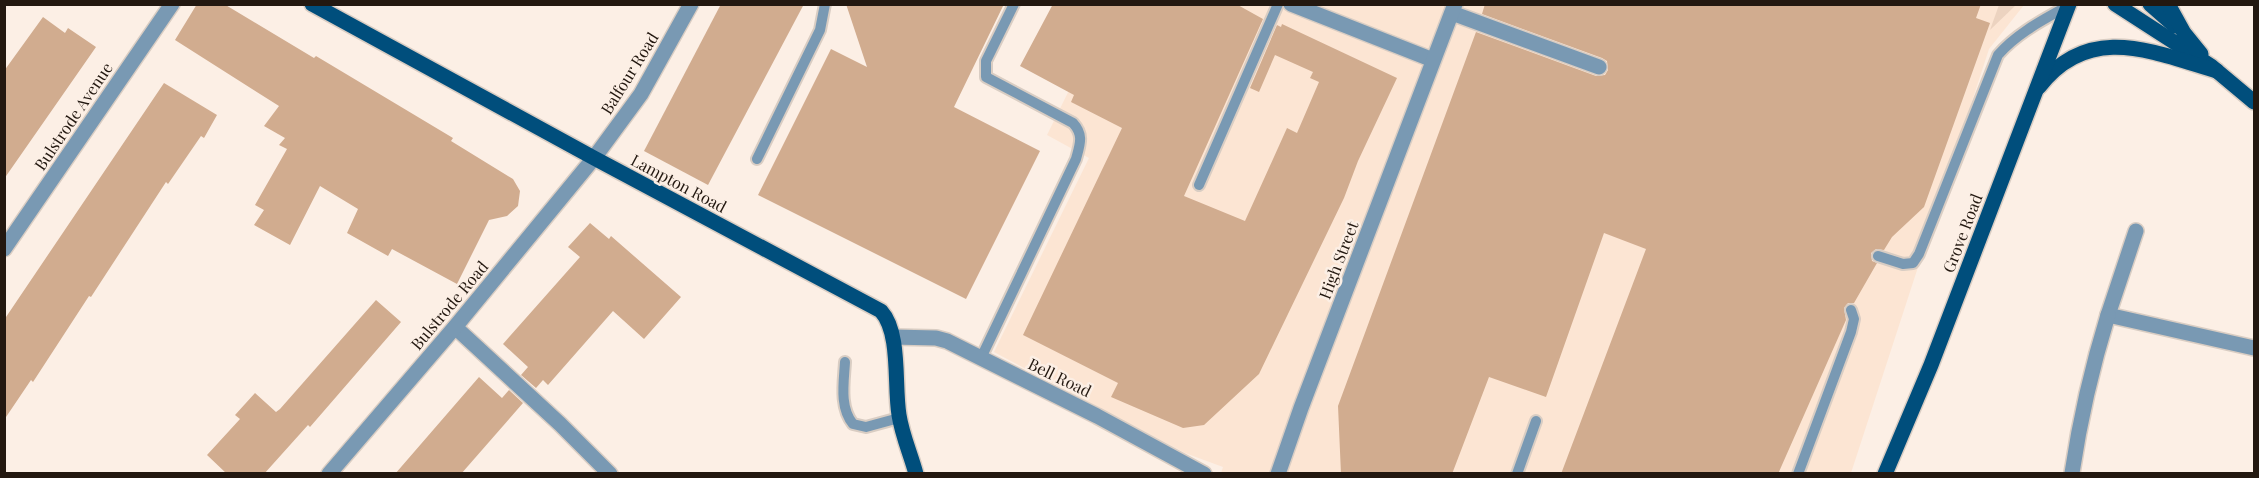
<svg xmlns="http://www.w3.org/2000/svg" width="2259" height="478" viewBox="0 0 2259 478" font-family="'Playfair Display',serif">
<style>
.built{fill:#fce5d3}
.green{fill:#ecd3c0}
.building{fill:#d1ac8f}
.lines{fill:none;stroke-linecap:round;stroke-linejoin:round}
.lane-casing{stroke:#d9cdc3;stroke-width:14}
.street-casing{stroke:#d9cdc3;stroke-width:18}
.primary-casing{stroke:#d9cdc3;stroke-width:18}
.lane{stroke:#7999b3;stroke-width:10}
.street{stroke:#7999b3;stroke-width:15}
.primary{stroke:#004e7c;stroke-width:15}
.labels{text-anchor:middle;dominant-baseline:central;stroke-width:5;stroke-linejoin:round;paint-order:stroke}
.street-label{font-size:16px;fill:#231810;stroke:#fcefe5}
</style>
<rect width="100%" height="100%" fill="#fcefe5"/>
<polygon class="built" points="1111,5 2024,5 1989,49 1851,473 1221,473 1223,467 1185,453 994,352 1089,158 1047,135"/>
<polygon class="green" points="1999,5 2016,5 1990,30"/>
<g class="building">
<polygon points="197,4 224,4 314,58 316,56 453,138 451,141 513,179 520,191 518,206 507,216 489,220 457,284 392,249 388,256 347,233 358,209 320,186 290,245 254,225 264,210 255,205 287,149 279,145 285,138 264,126 279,106 175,40"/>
<polygon points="721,4 804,4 708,185 644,151"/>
<polygon points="846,4 1004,4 954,107 1040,151 966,299 758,195 831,49 867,67"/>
<polygon points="1053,4 1236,4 1263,19 1184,196 1245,221 1287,128 1297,133 1319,82 1310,78 1313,72 1275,55 1259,92 1250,88 1277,25 1281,27 1282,24 1397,78 1358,161 1344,198 1259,374 1204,425 1183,428 1111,397 1118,383 1023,335 1122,128 1071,102 1074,95 1020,66"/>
<polygon points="1485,4 1981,4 1976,18 1990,23 1924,207 1892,237 1884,250 1876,249 1871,253 1872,261 1877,263 1854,303 1848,303 1844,308 1846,320 1778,474 1561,474 1646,249 1604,233 1546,397 1489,377 1452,474 1341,474 1338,406 1476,32 1596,76 1605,75 1608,70 1607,61 1602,58 1482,14"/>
<polygon points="43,17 65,33 68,28 96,47 4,179 4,71"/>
<polygon points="164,83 217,115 204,138 201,136 168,184 166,182 91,297 89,296 33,382 31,380 4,420 4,320"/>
<polygon points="590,223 609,239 611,236 681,297 644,339 613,311 548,385 543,380 536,388 521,375 528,367 503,344 580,257 568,247"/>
<polygon points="376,300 401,322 310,427 308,425 264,474 227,474 207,455 240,419 235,415 255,393 276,412 280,409"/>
<polygon points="479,377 502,398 509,390 523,403 461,474 395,474"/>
</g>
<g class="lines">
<defs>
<g id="lane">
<polyline points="757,159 820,30 825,4"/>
<polyline points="1199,185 1278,4"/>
<path d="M1878,256L1903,264L1913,263L1919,254L1998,55C2017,33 2043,20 2068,6"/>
<path d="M981,358L1076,159C1080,144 1084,135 1073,123L986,77V61L1014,4"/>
<path d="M845,362C844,381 839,407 853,424L866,427L899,418"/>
<polyline points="1517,474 1536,421"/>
<polyline points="1798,474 1851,332 1854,319 1851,310"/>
</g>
<g id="street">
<polyline points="1291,4 1433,60"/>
<polyline points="1452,13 1599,67"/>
<polyline points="2136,231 2108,315 2254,348"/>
<polyline points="4,249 172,4"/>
<polyline points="455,327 560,424 610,474"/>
<polyline points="893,337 936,338 947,341 1097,416 1204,474"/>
<path d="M2072,473C2080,419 2092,367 2108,315"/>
<polyline points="329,474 455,327 594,158 641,94 691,4"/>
<polyline points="1278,474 1301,408 1455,4"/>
</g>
<g id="primary">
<path d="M312,4L594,158L881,311C901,333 894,385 899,415C902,435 911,455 916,474"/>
<polyline points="2115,4 2211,66 2254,102"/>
<polyline points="2150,4 2175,26"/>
<polyline points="2168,4 2184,33 2201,54"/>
<path d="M2039,87C2089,22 2153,52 2217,71"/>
<polyline points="1885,474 1931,365 2069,4"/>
</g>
</defs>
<use href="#lane" class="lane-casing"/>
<use href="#street" class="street-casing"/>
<use href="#primary" class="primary-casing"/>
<use href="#lane" class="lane"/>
<use href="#street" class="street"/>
<use href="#primary" class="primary"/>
</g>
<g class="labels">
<g class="street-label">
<text transform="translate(629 73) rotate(-58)">Balfour Road</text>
<text transform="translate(73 116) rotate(-56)">Bulstrode Avenue</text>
<text transform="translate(679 183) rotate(28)">Lampton Road</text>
<text transform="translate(1962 233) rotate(-69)">Grove Road</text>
<text transform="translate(1338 260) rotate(-69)">High Street</text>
<text transform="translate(449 305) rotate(-50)">Bulstrode Road</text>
<text transform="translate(1060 377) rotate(26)">Bell Road</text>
</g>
</g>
<rect width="2259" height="478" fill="none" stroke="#231810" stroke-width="12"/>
</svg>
